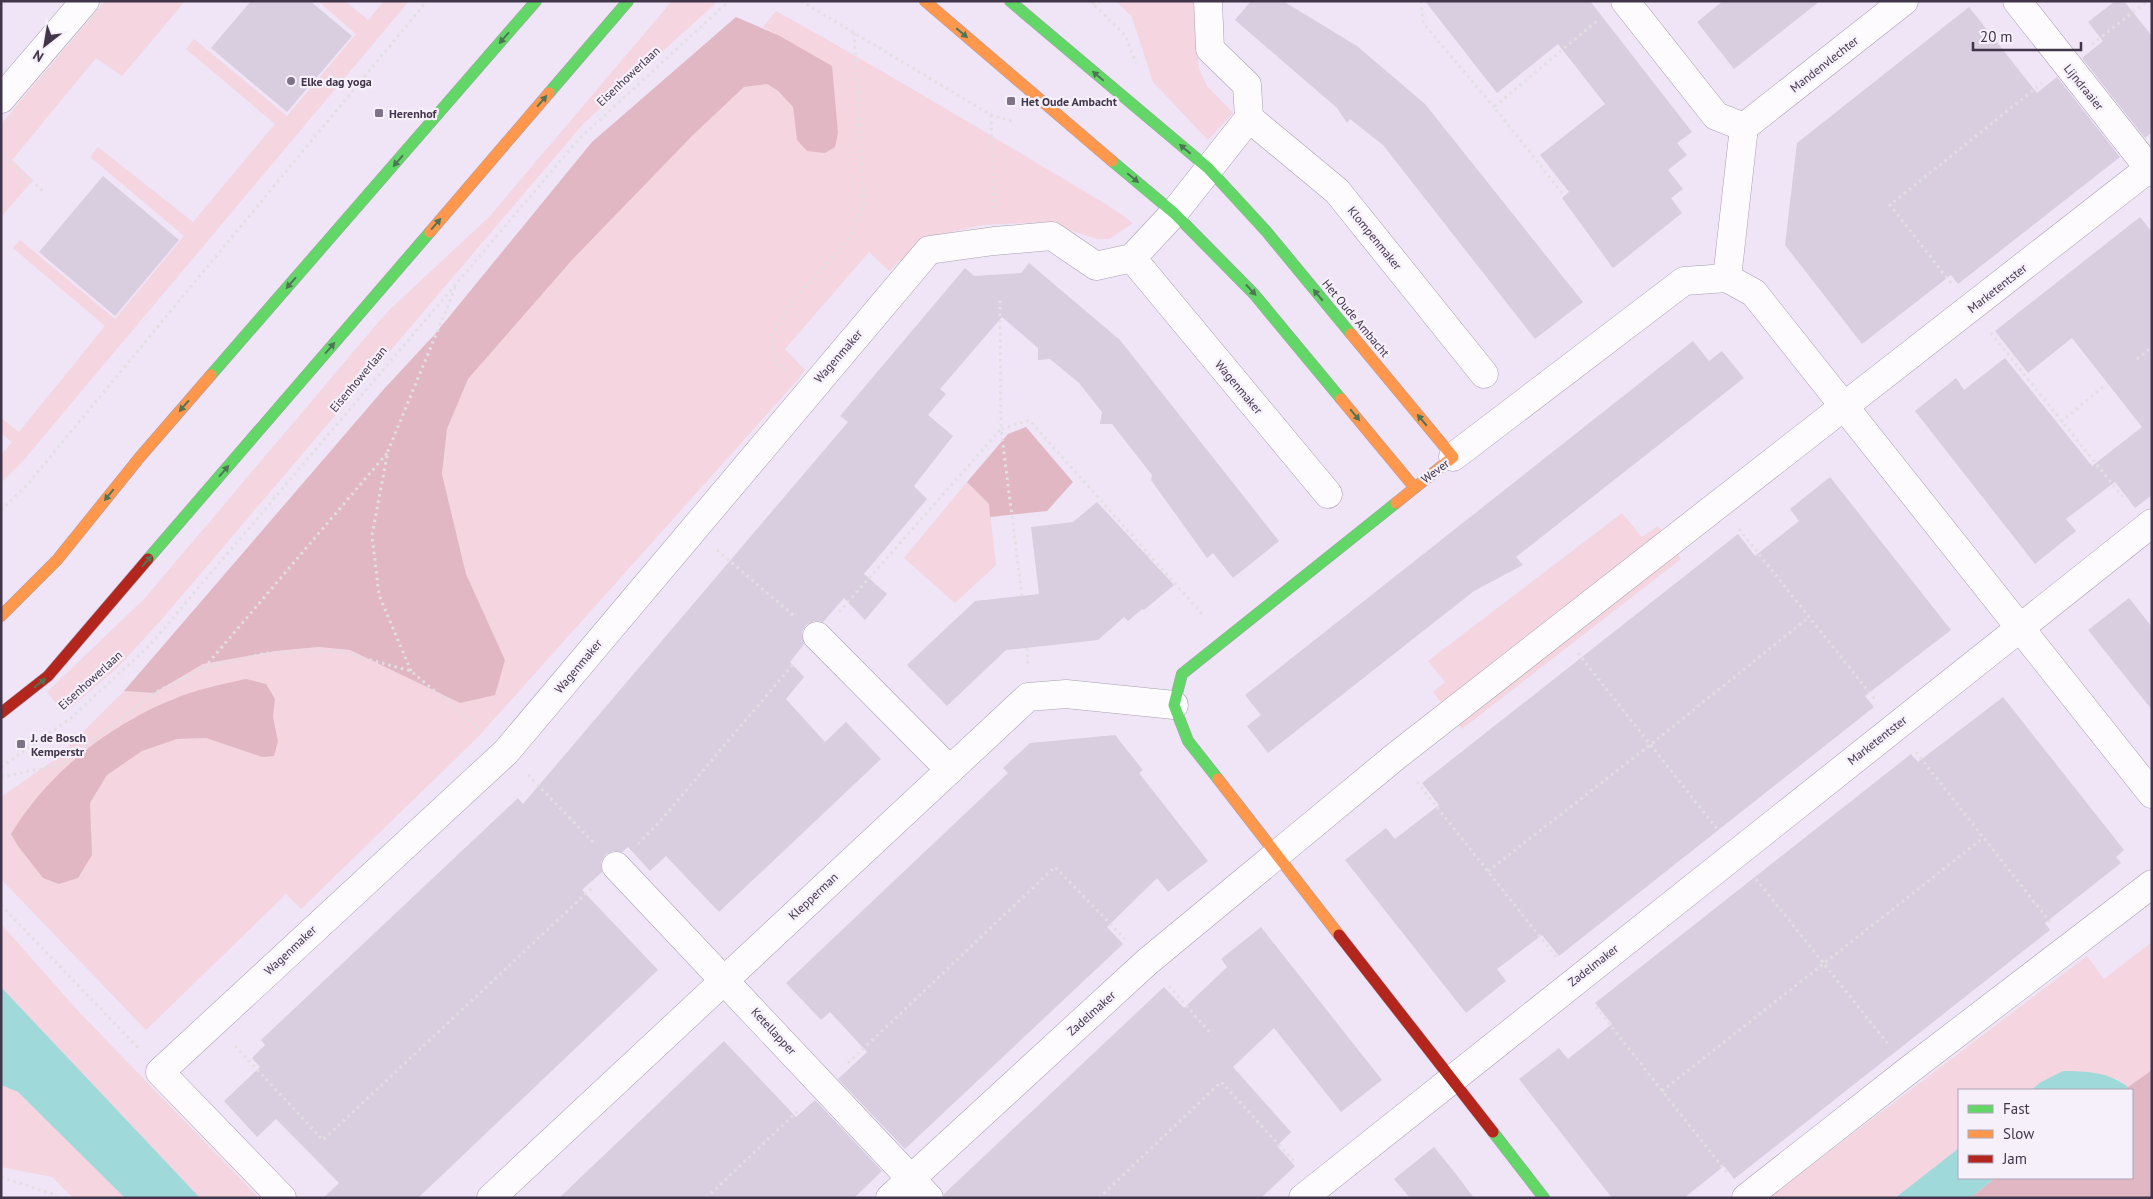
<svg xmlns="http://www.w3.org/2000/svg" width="2153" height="1199" viewBox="0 0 2153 1199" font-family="'PT Sans',sans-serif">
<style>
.green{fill:#f4d5e0;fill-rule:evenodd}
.forest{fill:#e1b7c3}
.water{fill:#a0d9da}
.building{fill:#d8cee0}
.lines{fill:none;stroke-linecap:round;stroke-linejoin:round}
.street-casing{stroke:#a99fb0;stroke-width:29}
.fast-casing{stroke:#a99fb0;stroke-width:12}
.slow-casing{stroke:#a99fb0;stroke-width:12}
.jam-casing{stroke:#a99fb0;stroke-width:12}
.path{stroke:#e2dfe4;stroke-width:3;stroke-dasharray:2.5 4;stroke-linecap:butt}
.street{stroke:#fdfbfe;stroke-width:28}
.fast{stroke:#63d668;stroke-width:11}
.slow{stroke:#ff974d;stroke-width:11}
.jam{stroke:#b3261e;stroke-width:11}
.oneway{fill:#4f7556}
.poi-dot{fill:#7e7386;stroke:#f6f0fb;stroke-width:2}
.labels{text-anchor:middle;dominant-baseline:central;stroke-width:4.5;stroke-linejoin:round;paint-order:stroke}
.street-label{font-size:12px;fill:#41354a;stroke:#f6f0fb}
.poi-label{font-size:12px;font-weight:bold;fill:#41354a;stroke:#f6f0fb;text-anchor:start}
</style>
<rect width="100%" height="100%" fill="#efe5f6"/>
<g class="green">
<polygon points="105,1 185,1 122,76 96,58 12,160 33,180 1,217 1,124"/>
<polygon points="318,1 345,1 368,20 384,1 409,1 22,462 1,483 1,455 12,442 1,433 1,418 19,432 105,326 13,248 20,240 115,319 184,236 90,157 98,147 193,222 275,124 186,49 194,39 287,116 356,34"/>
<polygon points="672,1 718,1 584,123 162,619 117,668 64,713 47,692 145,598 387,312 489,217"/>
<polygon points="1116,1 1193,1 1199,69 1207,86 1233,113 1208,140 1153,82 1132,17"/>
<path d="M776,11C888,73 998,140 1109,206L1133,223L1109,239H1097L1045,222L982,225L926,238L889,271L869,252L785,349L805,370L793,385L478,737L301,909L286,894L146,1030L1,879V797L57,758L124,691L154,693L203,664L276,651L318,647L350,650L460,703L505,660L466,574L442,474L447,429L468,379L572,260L693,135L744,87L767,84L777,91L793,107L797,140L807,151L778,35L763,27ZM275,698L273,717L278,741L262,757L206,738L177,739L142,751L107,775L90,803L127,721L141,715Z"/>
<polygon points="967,482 989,504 996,565 955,603 904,558"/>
<polygon points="1622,513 1642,537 1658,526 1681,559 1462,729 1433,692 1445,682 1428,661"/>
<polygon points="1,924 80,1013 259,1198 200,1198 1,987"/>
<polygon points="2152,942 2152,1070 2128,1087 2117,1079 2041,1082 2031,1090 1959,1090 1959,1148 1895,1198 1768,1198 2087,956 2104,979"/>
<polygon points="1,1085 18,1092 125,1198 73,1198 52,1177 1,1167"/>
</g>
<g class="forest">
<polygon points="736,17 778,35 832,66 838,133 835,147 825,153 807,151 797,140 793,107 778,91 767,84 744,87 693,135 572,260 468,379 447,429 442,474 466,574 505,660 495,695 460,703 350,650 318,647 276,651 203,664 154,693 124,691 384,389 435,334 592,142"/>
<polygon points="1026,427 1073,482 1047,511 990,517 989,504 967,482 1008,434"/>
<path d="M246,679L266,684L275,699L273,717L278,741L274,756L262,757L206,738L177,739L142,751L107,775L90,803L92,855L78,878L59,884L43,878L18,846L11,834C50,769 119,717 190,693C208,687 228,683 246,679Z"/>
<polygon points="2152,1070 2152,1198 1970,1198 1995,1178 2132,1178 2132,1090 2128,1090 2128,1087"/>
</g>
<g class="water">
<polygon points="1,987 200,1198 125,1198 18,1092 1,1085"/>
<path d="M2063,1071C2087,1071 2108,1072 2128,1087V1090H2031L2041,1082Z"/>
<polygon points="1959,1148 1959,1178 1995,1178 1970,1198 1895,1198"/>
</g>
<g class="building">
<polygon points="251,1 310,1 352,36 287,112 211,48"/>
<polygon points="1251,1 1283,1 1357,46 1425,104 1583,302 1535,339 1383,145 1350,119 1347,123 1337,108 1235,20"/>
<polygon points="1425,1 1590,1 1692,132 1677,143 1687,155 1668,170 1683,189 1671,198 1682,213 1613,268 1562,198 1569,192 1540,155 1605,104 1558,44 1497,93"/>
<polygon points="1723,1 1820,1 1734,69 1697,22"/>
<polygon points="2115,1 2124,1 2152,36 2152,132 2145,138 2082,58 2103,41 2088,22"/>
<polygon points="1969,7 2037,93 2057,77 2120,157 1958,284 1951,275 1862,344 1785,245 1797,143"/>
<polygon points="103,176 179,240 115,316 39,252"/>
<polygon points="2140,217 2152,232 2152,495 2135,508 2115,482 2066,519 2076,531 2035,564 1915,411 1956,378 1964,390 2005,358 2092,466 2142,427 2072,338 2028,373 1995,331"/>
<polygon points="1029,263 1120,340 1279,541 1233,578 1213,553 1207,558 1151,480 1152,475 1112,424 1100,424 1102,412 1079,383 1050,359 1038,360 1038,348 1002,317 940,389 946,394 928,415 953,436 914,486 927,499 864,574 887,594 865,620 844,598 823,622 814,621 806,625 802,632 804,644 790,662 804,677 786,699 825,742 846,722 881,759 719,912 666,856 650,871 628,847 622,852 613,851 606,854 601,862 602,872 582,890 658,970 418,1198 323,1198 339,1183 276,1119 257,1137 224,1101 260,1067 252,1058 265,1045 261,1040 518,798 523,804 848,422 840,416 965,268 974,276 1021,273"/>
<polygon points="1693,341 1709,361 1722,351 1744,378 1516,557 1523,565 1474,591 1268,753 1247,726 1261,715 1245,695"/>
<polygon points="1830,477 1951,630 1865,696 1874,707 1559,956 1542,935 1497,969 1506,981 1466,1013 1345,860 1386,828 1395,839 1439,805 1422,783 1738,534 1755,556 1799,521 1790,509"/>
<polygon points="1097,502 1174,585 1144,610 1142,609 1128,621 1124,617 1098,640 1006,650 947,706 907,665 975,601 1039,594 1031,527 1073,522"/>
<polygon points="2129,598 2152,627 2152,710 2088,630"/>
<polygon points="2003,697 2124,850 2116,857 2121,863 2045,923 2050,930 1734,1179 1724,1166 1684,1198 1612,1198 1519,1079 1559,1048 1568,1059 1612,1024 1595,1003 1911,754 1918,762"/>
<polygon points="1115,735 1143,770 1139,773 1208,861 1168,892 1157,878 1107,927 1123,944 905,1149 838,1079 867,1052 830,1012 821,1020 786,983 1008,773 1003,768 1030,743"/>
<polygon points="1261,927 1382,1080 1341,1112 1274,1028 1233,1067 1291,1132 1277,1146 1295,1166 1261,1198 944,1198 944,1194 1164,987 1184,1008 1227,967 1221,959"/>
<polygon points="724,1041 796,1117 815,1100 882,1171 854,1198 559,1198"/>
<polygon points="1434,1147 1452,1169 1474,1198 1410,1198 1394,1179"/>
</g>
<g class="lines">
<defs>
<g id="street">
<polyline points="1625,1 1716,116 1744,127"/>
<polyline points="2017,1 2152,172"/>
<polyline points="1,99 85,1"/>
<polyline points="1249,118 1337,191 1484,374"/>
<polyline points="1132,258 1328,494"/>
<polyline points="1727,278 1754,293 2152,794"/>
<polyline points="1727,278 1744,127 1904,1"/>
<polyline points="1453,457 1684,281 1727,278"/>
<polyline points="817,636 950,770"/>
<polyline points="616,866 929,1198"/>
<polyline points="282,1198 160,1072 506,752 929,250 994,241 1052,236 1096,266 1132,258 1174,213 1249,118 1247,85 1210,49 1208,1"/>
<polyline points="491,1198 1028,697 1066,694 1174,705"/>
<polyline points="890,1198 1147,962 1396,756 2152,166"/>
<polyline points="1303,1198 2152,523"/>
<polyline points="1746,1198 1909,1070 2152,884"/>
</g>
<g id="fast">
<polyline points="1010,1 1208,168 1266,231 1351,334"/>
<polyline points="549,93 628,1"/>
<polyline points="1112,161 1174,213 1254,294 1341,399"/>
<polyline points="211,375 536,1"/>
<polyline points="148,559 430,232"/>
<polyline points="1218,779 1188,741 1174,705 1182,674 1396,503"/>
<polyline points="1493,1132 1544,1198"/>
</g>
<g id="slow">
<polyline points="925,1 1112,161"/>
<polyline points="430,232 549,93"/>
<polyline points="1351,334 1453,457 1396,503"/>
<polyline points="1341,399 1414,487"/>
<polyline points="1,616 57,560 140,457 211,375"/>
<polyline points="1218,779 1339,935"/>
</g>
<g id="jam">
<polyline points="1,713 48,676 148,559"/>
<polyline points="1339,935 1493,1132"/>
</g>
</defs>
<use href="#street" class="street-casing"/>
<use href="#fast" class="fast-casing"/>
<use href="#slow" class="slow-casing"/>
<use href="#jam" class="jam-casing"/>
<g class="path">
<polyline points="801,1 991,115 1015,122"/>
<polyline points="1090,1 1125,35 1136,63"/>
<polyline points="1421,1 1423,23 1494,107"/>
<polyline points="1092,3 1105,1"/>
<polyline points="2092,44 2147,1"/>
<polyline points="991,115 994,209"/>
<polyline points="1,155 43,191"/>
<polyline points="1562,193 1494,107 1598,20"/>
<polyline points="1951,283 1890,205 2042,83"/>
<polyline points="1991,333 2126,501"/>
<polyline points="2137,359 2152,347"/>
<polyline points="785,371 776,362 772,335 787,308 849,239 864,205 854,33"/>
<polyline points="2061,422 2104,386"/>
<polyline points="1,510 27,485 427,1"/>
<polyline points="1739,529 1877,702"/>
<polyline points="717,550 794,616"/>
<polyline points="1022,596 1001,429 1029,420 1204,616"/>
<polyline points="839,612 1001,429 1000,299"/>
<polyline points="1027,648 1028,665"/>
<polyline points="1578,653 1717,829"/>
<polyline points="204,668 388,452"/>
<polyline points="411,671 379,595 372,535 388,451 456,286"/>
<polyline points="1916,752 2050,922"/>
<polyline points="1,767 71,718 149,646 579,139 729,1"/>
<polyline points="528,775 595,844"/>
<polyline points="1,777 60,765 154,693 204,668 266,653 338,651 411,671 482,731"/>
<polyline points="1417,782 1556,957"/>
<polyline points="638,844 662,819 795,662"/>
<polyline points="1488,871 1650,745 1809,617"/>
<polyline points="1756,879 1888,1044"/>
<polyline points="1,905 139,1049"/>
<polyline points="1169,986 1212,1035"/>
<polyline points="1596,1007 1727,1173"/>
<polyline points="235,1046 323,1140 593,887"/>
<polyline points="848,1063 1055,867 1125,939"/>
<polyline points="1662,1091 1983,838"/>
<polyline points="1,1177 53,1194 57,1198"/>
<polyline points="706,1198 800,1109"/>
<polyline points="1099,1198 1221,1082 1296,1163"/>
</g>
<use href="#street" class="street"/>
<use href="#fast" class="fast"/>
<use href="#slow" class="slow"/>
<use href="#jam" class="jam"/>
</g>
<defs><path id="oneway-solid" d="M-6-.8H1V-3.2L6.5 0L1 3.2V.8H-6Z" transform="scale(1.25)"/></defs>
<g class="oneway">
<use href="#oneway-solid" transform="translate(962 33) rotate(40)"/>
<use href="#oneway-solid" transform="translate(504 38) rotate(131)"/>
<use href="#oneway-solid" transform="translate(1098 76) rotate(-140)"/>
<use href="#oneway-solid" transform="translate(542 101) rotate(-49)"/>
<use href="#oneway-solid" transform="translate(1185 149) rotate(-140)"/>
<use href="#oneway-solid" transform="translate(398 161) rotate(131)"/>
<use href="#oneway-solid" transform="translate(1133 178) rotate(40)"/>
<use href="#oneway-solid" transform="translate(436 224) rotate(-49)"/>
<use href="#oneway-solid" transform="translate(291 283) rotate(131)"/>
<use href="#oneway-solid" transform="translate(1251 290) rotate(47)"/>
<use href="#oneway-solid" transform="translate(1318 295) rotate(-130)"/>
<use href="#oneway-solid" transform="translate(330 348) rotate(-49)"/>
<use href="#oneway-solid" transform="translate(184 406) rotate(131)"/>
<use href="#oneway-solid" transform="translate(1355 415) rotate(50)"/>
<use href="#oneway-solid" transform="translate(1422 420) rotate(-130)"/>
<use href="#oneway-solid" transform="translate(224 471) rotate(-49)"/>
<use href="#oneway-solid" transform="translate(109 495) rotate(129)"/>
<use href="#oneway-solid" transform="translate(147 561) rotate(-49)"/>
<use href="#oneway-solid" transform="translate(40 683) rotate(-38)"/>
</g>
<g class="poi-dot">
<circle cx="291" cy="81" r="5"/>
<rect x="1006" y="96" width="10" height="10" rx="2.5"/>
<rect x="374" y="108" width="10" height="10" rx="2.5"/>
<rect x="16" y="739" width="10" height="10" rx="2.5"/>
</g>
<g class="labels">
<g class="street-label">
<text transform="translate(1824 64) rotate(-38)">Mandenvlechter</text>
<text transform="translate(628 76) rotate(-43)">Eisenhowerlaan</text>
<text transform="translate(2084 87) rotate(51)">Lijndraaier</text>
<text transform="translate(1375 238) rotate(51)">Klompenmaker</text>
<text transform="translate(1997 288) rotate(-38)">Marketentster</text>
<text transform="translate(1356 318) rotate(50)">Het Oude Ambacht</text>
<text transform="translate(838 356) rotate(-49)">Wagenmaker</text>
<text transform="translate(358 379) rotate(-50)">Eisenhowerlaan</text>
<text transform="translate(1239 387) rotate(50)">Wagenmaker</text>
<text transform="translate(1435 471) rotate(-37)">Wever</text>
<text transform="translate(578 666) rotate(-50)">Wagenmaker</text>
<text transform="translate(90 680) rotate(-42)">Eisenhowerlaan</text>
<text transform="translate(1877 740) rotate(-38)">Marketentster</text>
<text transform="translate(813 896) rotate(-43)">Klepperman</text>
<text transform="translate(290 950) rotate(-43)">Wagenmaker</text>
<text transform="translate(1593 965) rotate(-38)">Zadelmaker</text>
<text transform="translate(1091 1013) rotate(-42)">Zadelmaker</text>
<text transform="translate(774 1031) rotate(47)">Ketellapper</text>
</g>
<g class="poi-label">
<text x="301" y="81">Elke dag yoga</text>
<text x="1021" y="101">Het Oude Ambacht</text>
<text x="389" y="113">Herenhof</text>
<text x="31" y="737">J. de Bosch<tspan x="31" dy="14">Kemperstr</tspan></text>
</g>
</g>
<rect width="2153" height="1199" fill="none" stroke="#41354a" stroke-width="5"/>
<rect x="1958" y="1089" width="175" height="90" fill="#f6f0fb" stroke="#aea5b4"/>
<rect x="1968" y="1105" width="25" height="8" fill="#63d668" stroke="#aea5b4"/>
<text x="2003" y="1114" font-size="15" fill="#41354a">Fast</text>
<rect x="1968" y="1130" width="25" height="8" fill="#ff974d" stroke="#aea5b4"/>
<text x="2003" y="1139" font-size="15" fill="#41354a">Slow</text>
<rect x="1968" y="1155" width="25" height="8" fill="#b3261e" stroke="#aea5b4"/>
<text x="2003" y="1164" font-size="15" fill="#41354a">Jam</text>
<g transform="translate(45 45) rotate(211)" stroke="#f6f0fb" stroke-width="4" paint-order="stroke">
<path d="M0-4L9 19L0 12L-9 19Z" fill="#41354a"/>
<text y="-8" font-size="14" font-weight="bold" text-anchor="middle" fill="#41354a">N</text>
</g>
<path d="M1973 42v8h108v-8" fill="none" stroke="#41354a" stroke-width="2.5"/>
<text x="1980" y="42" font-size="15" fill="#41354a" stroke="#f6f0fb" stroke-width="4" paint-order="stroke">20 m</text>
</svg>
